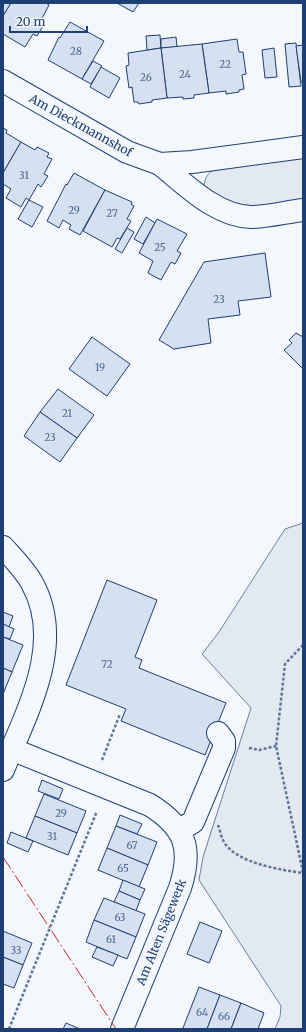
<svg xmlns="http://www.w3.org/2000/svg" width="306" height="1032" viewBox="0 0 306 1032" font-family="Merriweather,serif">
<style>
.green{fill:#e3e9f0;stroke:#687fa3}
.building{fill:#d5e0f0;stroke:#1d3f73}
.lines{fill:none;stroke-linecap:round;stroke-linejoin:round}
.minor-casing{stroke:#1d3f73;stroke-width:24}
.path{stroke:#5e769c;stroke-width:2.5;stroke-dasharray:3 2;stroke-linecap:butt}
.minor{stroke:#f4f7fb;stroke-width:22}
.power{stroke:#c62828;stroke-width:1;stroke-dasharray:14 3 2 3;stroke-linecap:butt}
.labels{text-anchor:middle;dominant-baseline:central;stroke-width:3;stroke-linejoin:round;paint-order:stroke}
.number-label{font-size:10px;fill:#4b6792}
.street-label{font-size:12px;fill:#1d3f73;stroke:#f4f7fb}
</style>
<rect width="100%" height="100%" fill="#f4f7fb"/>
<g class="green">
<path d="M303,156V204L256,209L219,199L204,186C205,177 208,173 215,169Z"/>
<polygon points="303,523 303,1029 275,1029 280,1017 281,1006 199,880 203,857 251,708 202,654 219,632 285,529"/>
</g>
<g class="building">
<polygon points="3,3 11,3 3,16"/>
<polygon points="11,3 46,3 49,5 39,24 43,26 37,36 33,34 25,47 3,34 3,16"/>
<polygon points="117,3 139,3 133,12"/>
<polygon points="70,22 104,41 82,79 48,60 59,37 60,38"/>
<polygon points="160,35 161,48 147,50 146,36"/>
<polygon points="176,37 177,47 161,48 161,39"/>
<polygon points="237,39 239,52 243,52 246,74 242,75 244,89 239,90 239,92 226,94 226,91 209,93 202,44"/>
<polygon points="296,43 301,86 289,87 285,44"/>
<polygon points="202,44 209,93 194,95 194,98 183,99 183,97 167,98 161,48"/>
<polygon points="303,45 303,82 301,82 296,46"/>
<polygon points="161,48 167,98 152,100 152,102 139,104 138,102 134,102 132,87 129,88 126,66 129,65 128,53"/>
<polygon points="274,48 277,77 265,78 262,50"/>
<polygon points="93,61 102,66 91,84 82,79"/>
<polygon points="101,67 120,78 109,98 90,87"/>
<polygon points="3,128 7,130 6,133 21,142 3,173"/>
<polygon points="21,142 35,150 37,147 49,153 47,157 52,159 44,174 48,176 41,187 38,184 29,200 26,198 21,207 6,198 11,189 3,184 3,173"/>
<polygon points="74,173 105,190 80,235 69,229 71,225 63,220 59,228 47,221 66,184 67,185"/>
<polygon points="105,190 132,202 131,204 134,206 127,219 131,221 120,239 117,238 112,247 83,231"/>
<polygon points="29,200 43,207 32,227 18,219"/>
<polygon points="146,217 155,223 143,244 134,239"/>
<polygon points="157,219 187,234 177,251 181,253 175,264 171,262 161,280 148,273 153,261 139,253"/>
<polygon points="127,228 134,232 122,253 115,249"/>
<polygon points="265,253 271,297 238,301 240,315 208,319 211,343 174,349 159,340 204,262"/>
<polygon points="296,333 303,337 303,369 284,350 292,343 289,340"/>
<polygon points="92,337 130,364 107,396 69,369"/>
<polygon points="58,389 94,415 77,438 40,412"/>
<polygon points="40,412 77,438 60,462 24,436"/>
<polygon points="107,580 157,600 135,657 142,660 139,668 226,703 205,755 121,721 126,709 66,685"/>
<polygon points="3,612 13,616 9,627 3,624"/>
<polygon points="3,624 14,629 10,639 3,637"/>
<polygon points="3,637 23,645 12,672 3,668"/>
<polygon points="3,668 12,672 3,694"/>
<polygon points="42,780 63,789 59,799 38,791"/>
<polygon points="44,794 86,811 77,833 35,816"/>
<polygon points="120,815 142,824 137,834 116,826"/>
<polygon points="35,816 77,833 68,855 26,838"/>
<polygon points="116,826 157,842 148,865 107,848"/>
<polygon points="11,832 33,841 28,852 7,843"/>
<polygon points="107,848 148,865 139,887 98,870"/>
<polygon points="123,880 145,889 140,900 119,891"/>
<polygon points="119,891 140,900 136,911 114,902"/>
<polygon points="104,898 145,914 136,937 94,920"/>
<polygon points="94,920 136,937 127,959 86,942"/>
<polygon points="200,922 222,931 209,963 187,954"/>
<polygon points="3,931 32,943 23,965 3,957"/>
<polygon points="97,947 118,955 113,966 92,957"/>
<polygon points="3,957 23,965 14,988 3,984"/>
<polygon points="199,987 220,995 207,1029 184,1029 183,1028"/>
<polygon points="220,995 241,1003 231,1029 207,1029"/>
<polygon points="241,1003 264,1013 258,1029 231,1029"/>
<polygon points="66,1023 80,1029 63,1029"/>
</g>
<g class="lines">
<defs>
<g id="minor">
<polyline points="3,81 127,152 160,164 192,162 303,147"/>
<path d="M160,164C186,185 216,216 251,217C268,217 286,212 303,210"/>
<path d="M3,547C13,558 25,570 32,583C66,644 26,713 3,770"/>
<path d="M11,749L150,805C185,827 193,848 180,888L122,1029"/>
<polyline points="179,830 193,822 224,748 224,741 218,733"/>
</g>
</defs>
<use href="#minor" class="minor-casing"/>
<g class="path">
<polyline points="303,645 285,664 276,746 303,872"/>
<polyline points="249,748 259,750 276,746"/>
<polyline points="102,760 120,714"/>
<path d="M218,825C220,830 221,837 224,842C236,863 281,870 303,873"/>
<polyline points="9,1029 97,811"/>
</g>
<use href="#minor" class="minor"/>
<polyline class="power" points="3,857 116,1029"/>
</g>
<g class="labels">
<g class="number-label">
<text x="76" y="51">28</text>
<text x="225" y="64">22</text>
<text x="185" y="74">24</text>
<text x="146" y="77">26</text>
<text x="24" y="175">31</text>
<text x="74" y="210">29</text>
<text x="112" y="213">27</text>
<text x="160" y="247">25</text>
<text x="219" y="299">23</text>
<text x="100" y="367">19</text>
<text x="67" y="413">21</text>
<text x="50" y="437">23</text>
<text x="107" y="664">72</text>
<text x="61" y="813">29</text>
<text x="52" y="836">31</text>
<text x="132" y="845">67</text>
<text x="123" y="868">65</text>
<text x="120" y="917">63</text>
<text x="111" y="939">61</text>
<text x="16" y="950">33</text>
<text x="202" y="1012">64</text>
<text x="224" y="1016">66</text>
</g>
<g class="street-label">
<text transform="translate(81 125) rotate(29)">Am Dieckmannshof</text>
<text transform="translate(161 932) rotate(-68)">Am Alten Sägewerk</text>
</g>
</g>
<rect width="306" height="1032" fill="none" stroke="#1d3f73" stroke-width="8"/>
<path d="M10 26v6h77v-6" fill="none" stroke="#1d3f73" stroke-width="2"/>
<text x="16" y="26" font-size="12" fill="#1d3f73" stroke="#f4f7fb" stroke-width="3" paint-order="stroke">20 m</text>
</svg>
